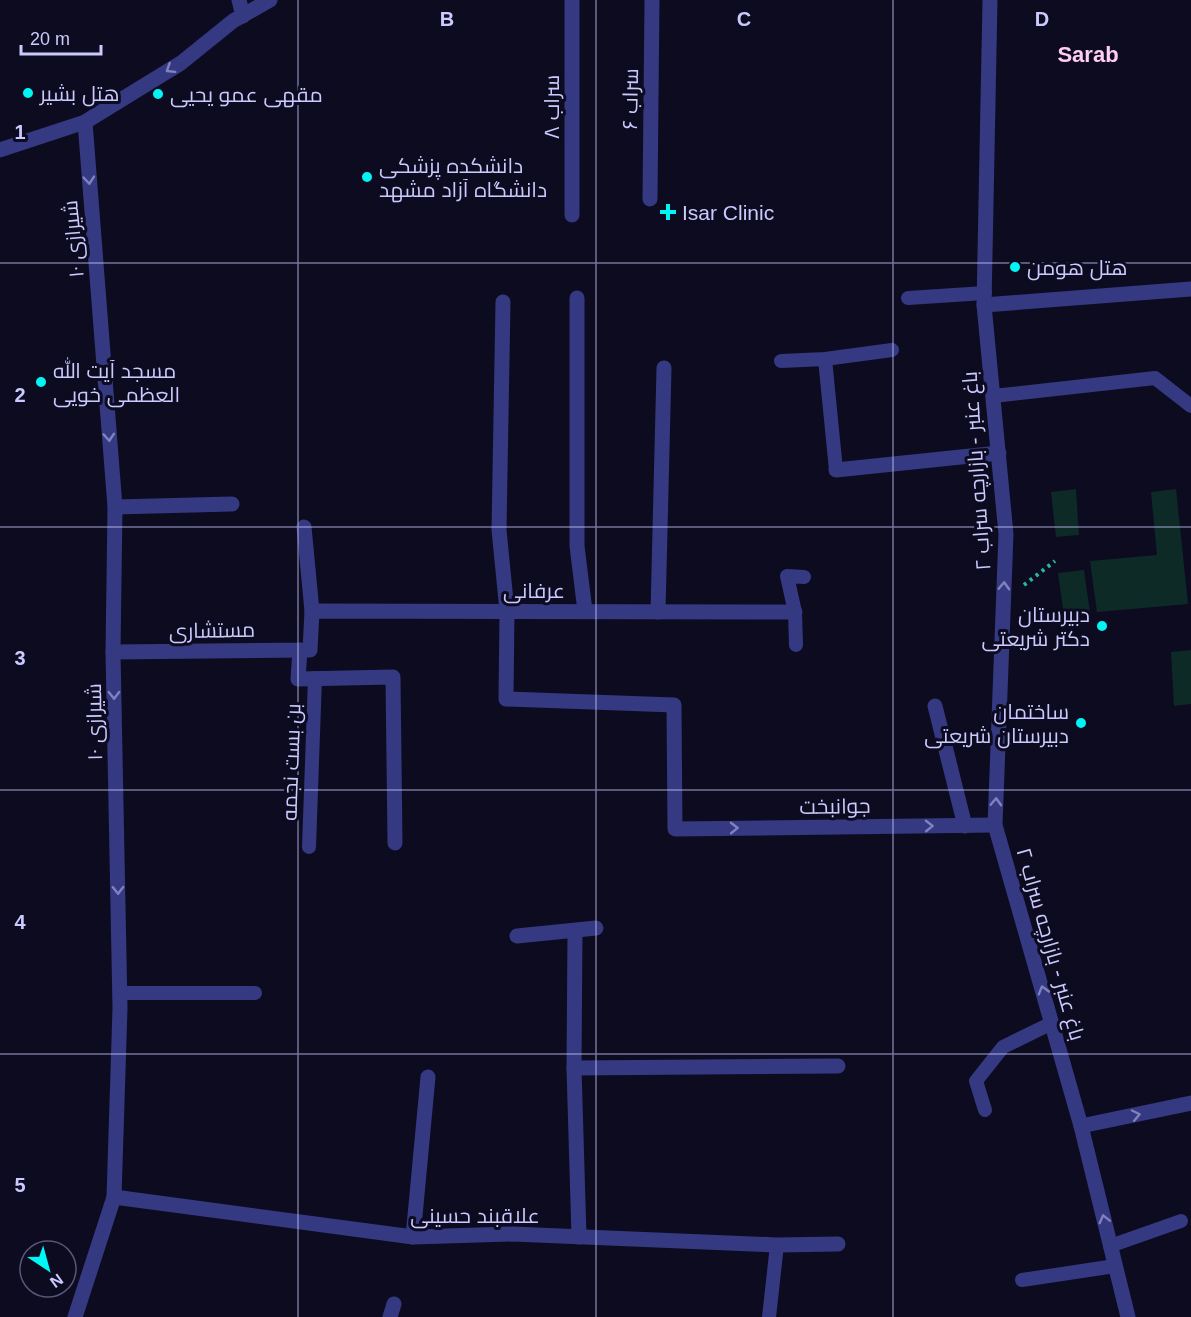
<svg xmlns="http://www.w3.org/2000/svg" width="1191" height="1317" viewBox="0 0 1191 1317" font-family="Arial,Cairo,sans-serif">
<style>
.green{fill:#0e2a26}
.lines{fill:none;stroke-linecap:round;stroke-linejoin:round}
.path{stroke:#27b69f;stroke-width:4;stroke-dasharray:3 4.5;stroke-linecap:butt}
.service{stroke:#343981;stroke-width:14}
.minor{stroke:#343981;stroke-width:15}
.tertiary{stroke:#343981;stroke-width:15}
.oneway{stroke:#8082c0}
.grid{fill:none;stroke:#cbcaff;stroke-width:1.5;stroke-opacity:0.55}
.poi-dot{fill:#00f5f5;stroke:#0d0b20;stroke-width:2}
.labels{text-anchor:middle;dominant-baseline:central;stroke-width:6;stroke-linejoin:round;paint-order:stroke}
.poi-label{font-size:21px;fill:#cbcaff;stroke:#0d0b20;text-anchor:start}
.street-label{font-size:21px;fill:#cbcaff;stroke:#0d0b20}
.neighbourhood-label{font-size:22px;font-weight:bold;fill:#ffccf2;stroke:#0d0b20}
.grid-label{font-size:20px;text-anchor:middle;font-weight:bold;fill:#cbcaff;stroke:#0d0b20;stroke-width:6;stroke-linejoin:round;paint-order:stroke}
</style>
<rect width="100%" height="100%" fill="#0d0b20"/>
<g class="green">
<polygon points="1076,489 1079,535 1056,537 1051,492"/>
<polygon points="1176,489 1188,604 1097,612 1090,561 1157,555 1151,492"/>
<polygon points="1084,570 1090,613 1064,615 1058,573"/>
<polygon points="1191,650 1191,704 1174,706 1171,652"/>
</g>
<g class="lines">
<polyline class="path" points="1024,585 1055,561"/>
<g class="service">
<polyline points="908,298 985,293"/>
<polyline points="825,359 836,470"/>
<polyline points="781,361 825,359 892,350"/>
<polyline points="993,396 1155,378 1191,406"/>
<polyline points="796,645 795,612 787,576 804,577"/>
<polyline points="309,847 315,678"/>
<polyline points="120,993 255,993"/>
<polyline points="985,1110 976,1081 1003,1047 1052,1023"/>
<polyline points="1110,1246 1181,1221"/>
<polyline points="1022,1280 1115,1266"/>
<polyline points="769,1317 777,1245"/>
</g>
<g class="minor">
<polyline points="239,0 243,16"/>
<polyline points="650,199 652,0"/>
<polyline points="572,215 572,0"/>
<polyline points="577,298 577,546 585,611"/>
<polyline points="503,302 499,530 507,611 506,699 674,705 675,829 995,825"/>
<polyline points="984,305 1191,289"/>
<polyline points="836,470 999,453"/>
<polyline points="115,507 232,504"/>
<polyline points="304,527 312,611"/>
<polyline points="658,612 664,368"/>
<polyline points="300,650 298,679 393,677 395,843"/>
<polyline points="113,652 310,650 312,611 795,612"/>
<polyline points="935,706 965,826"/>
<polyline points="575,931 574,1068 579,1237"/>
<polyline points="517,936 596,928"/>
<polyline points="574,1068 838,1066"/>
<polyline points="1081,1126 1191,1103"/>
<polyline points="114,1197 413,1237 513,1234 777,1245 838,1244"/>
<polyline points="413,1237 428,1077"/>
<polyline points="75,1317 114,1197 120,1008 113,652 115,507 85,122"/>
<polyline points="390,1317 394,1304"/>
</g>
<g class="tertiary">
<polyline points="990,0 984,305 1006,534 995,825 1081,1126 1128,1317"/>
<polyline points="0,150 85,122 181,63 233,21 270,0"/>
</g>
</g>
<defs><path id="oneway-chevron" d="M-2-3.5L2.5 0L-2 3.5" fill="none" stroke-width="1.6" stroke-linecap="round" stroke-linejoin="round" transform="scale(1.5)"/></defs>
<g class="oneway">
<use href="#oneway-chevron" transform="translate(170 69) rotate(148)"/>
<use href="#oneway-chevron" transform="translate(89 180) rotate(85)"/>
<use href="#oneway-chevron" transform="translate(109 437) rotate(86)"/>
<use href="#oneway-chevron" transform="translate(1004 586) rotate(-88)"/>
<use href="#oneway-chevron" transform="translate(114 695) rotate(89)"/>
<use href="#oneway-chevron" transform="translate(996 802) rotate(-88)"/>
<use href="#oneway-chevron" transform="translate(929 826) rotate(-1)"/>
<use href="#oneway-chevron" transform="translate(734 828) rotate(-1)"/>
<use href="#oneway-chevron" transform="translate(118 890) rotate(89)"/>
<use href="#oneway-chevron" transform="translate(1043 990) rotate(-106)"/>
<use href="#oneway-chevron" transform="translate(1136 1115) rotate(-12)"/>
<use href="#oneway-chevron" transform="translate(1104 1219) rotate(-104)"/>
</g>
<path class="grid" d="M298,0V1317M596,0V1317M893,0V1317M0,263H1191M0,527H1191M0,790H1191M0,1054H1191"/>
<g class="poi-dot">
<circle cx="28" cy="93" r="6"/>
<circle cx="158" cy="94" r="6"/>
<circle cx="367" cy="177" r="6"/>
<path d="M665 203h6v6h6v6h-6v6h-6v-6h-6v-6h6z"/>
<circle cx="1015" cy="267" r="6"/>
<circle cx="41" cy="382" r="6"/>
<circle cx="1102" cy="626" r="6"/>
<circle cx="1081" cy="723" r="6"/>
</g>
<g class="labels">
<g class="poi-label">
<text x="40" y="93">هتل بشیر</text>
<text x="170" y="94">مقهى عمو يحيى</text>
<text x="379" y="165">دانشکده پزشکی<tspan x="379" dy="24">دانشگاه آزاد مشهد</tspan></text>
<text x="682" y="212">Isar Clinic</text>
<text x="1027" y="267">هتل هومن</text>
<text x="53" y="370">مسجد آیت الله<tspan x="53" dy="24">العظمی خویی</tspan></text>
<text x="1090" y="614" text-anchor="end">دبیرستان<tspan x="1090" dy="24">دکتر شریعتی</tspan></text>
<text x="1069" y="711" text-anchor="end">ساختمان<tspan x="1069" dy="24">دبیرستان شریعتی</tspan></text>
</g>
<g class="street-label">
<text transform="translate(630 99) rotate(-89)">سراب ۶</text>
<text transform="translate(551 107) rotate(-90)">سراب ۸</text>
<text transform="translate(73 239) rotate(-95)">شیرازی ۱۰</text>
<text transform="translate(976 471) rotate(-94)">باغ عنبر - بازارچه سراب ۲</text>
<text x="534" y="590">عرفانی</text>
<text transform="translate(212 630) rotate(-1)">مستشاری</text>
<text transform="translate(94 722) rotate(-91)">شیرازی ۱۰</text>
<text transform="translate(291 762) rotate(-88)">بن بست نجمه</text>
<text transform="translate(835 806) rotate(-1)">جوانبخت</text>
<text transform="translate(1051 944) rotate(74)">باغ عنبر - بازارچه سراب ۲</text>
<text x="475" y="1215">علاقبند حسینی</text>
</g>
<g class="neighbourhood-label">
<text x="1088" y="54">Sarab</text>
</g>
</g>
<g class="grid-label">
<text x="447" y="26">B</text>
<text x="744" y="26">C</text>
<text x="1042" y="26">D</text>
<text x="20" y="139">1</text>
<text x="20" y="402">2</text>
<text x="20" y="665">3</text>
<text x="20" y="929">4</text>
<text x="20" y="1192">5</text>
</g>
<g transform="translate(48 1269) rotate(144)"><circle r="28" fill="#0d0b20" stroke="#595779" stroke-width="1.5"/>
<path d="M0-4.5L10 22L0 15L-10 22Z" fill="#00f5f5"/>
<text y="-9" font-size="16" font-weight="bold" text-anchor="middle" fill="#cbcaff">N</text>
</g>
<path d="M21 45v9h80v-9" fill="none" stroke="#cbcaff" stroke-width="3"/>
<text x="30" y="45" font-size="18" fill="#cbcaff" stroke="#0d0b20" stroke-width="4.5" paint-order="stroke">20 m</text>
</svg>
